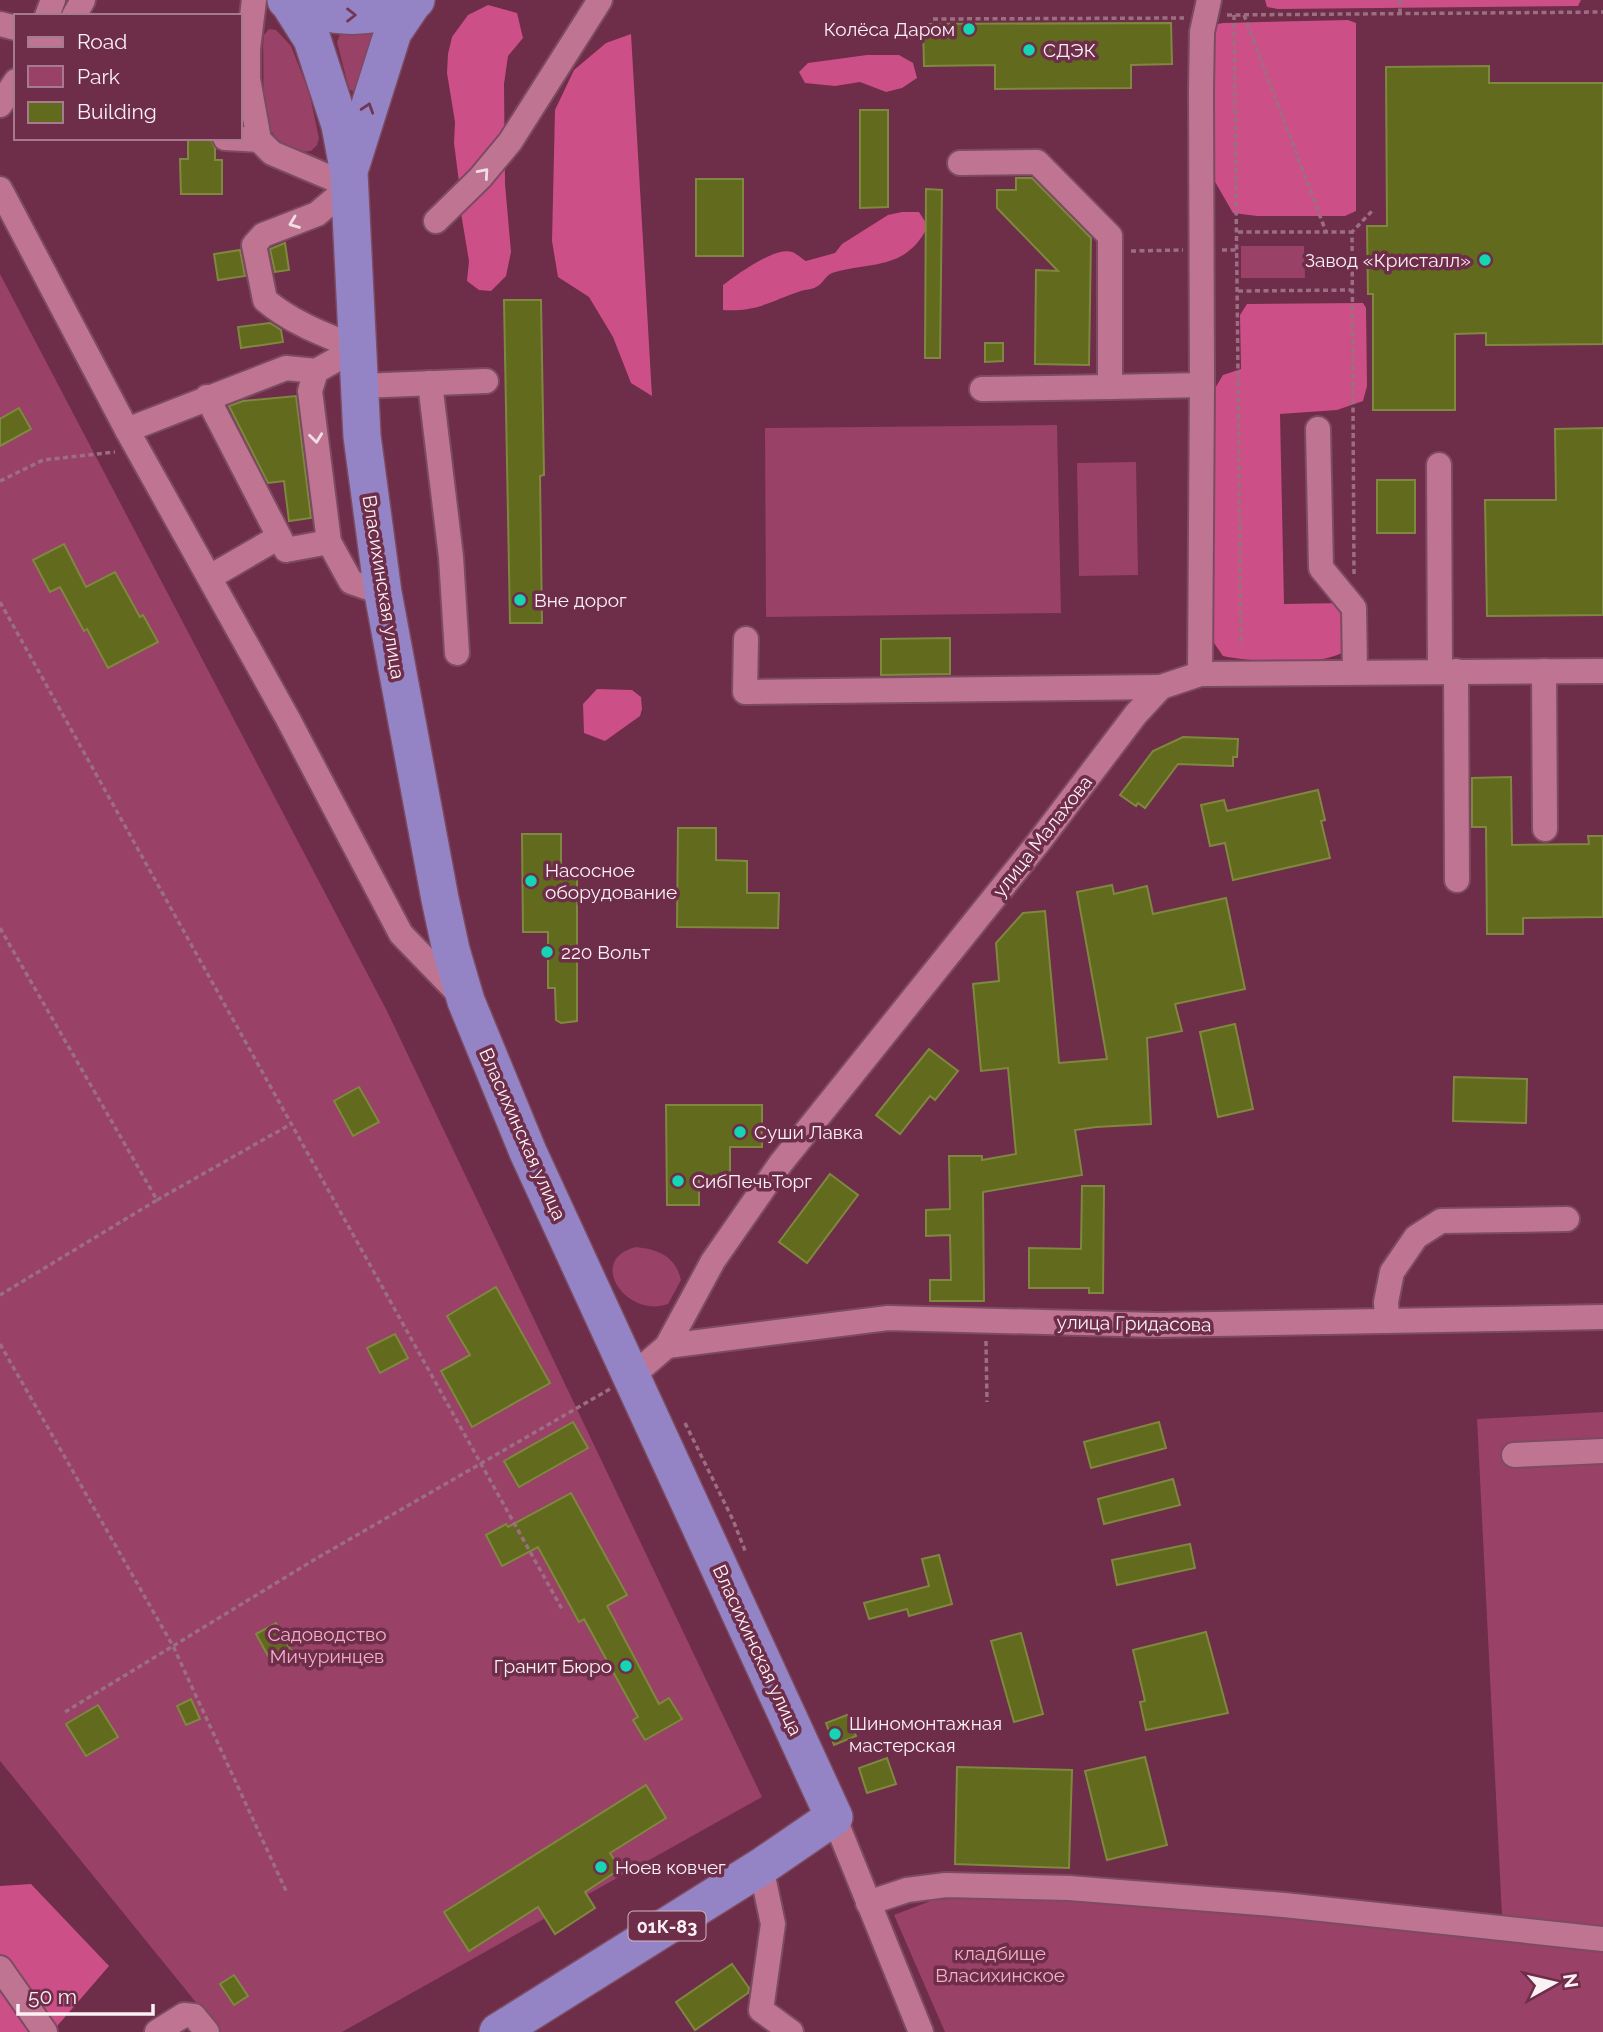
<svg xmlns="http://www.w3.org/2000/svg" width="1603" height="2032" viewBox="0 0 1603 2032" font-family="Raleway,sans-serif">
<style>
.green{fill:#994167}
.forest{fill:#cd4f87}
.building{fill:#626a1e;stroke:#7f883f;stroke-width:2}
.lines{fill:none;stroke-linecap:round;stroke-linejoin:round}
.minor-casing{stroke:#7c4b62;stroke-width:28}
.highway-casing{stroke:#7c4b62;stroke-width:40}
.path{stroke:#9c6e82;stroke-width:3.5;stroke-dasharray:5 3.5;stroke-linecap:butt}
.minor{stroke:#bf7592;stroke-width:24}
.highway{stroke:#9584c5;stroke-width:37}
.oneway{stroke:#723655}
.oneway2{stroke:#f1dee5}
.poi-dot{fill:#15d5b3;stroke:#6e2d49;stroke-width:2.5}
.labels{text-anchor:middle;dominant-baseline:central;stroke-width:7;stroke-linejoin:round;paint-order:stroke}
.shield{fill:#6e2d49;stroke:#d0b6c1;stroke-width:2}
.shield-label{font-size:18px;font-weight:bold;fill:#faf1f4}
.poi-label{font-size:19px;fill:#faf1f4;stroke:#6e2d49;text-anchor:start}
.street-label{font-size:19px;fill:#faf1f4;stroke:#6e2d49}
.park-label{font-size:19px;fill:#f0b0c7;stroke:#6e2d49}
</style>
<rect width="100%" height="100%" fill="#6e2d49"/>
<g class="green">
<path d="M269,29L276,30L291,46L309,92L319,138L317,145L311,151C294,154 272,140 268,123C262,103 264,66 263,45L264,35Z"/>
<polygon points="341,32 375,34 357,94 349,89 337,42"/>
<polygon points="1241,246 1304,246 1305,278 1241,278"/>
<polygon points="0,274 387,1011 762,1797 342,2032 220,2032 0,1761"/>
<polygon points="1057,425 1061,613 766,617 765,428"/>
<polygon points="1136,462 1138,575 1079,576 1077,463"/>
<path d="M636,1247C658,1249 676,1257 681,1280L668,1304C627,1319 585,1260 636,1247Z"/>
<polygon points="1603,1412 1603,2032 945,2032 894,1915 933,1900 1004,1896 1503,1936 1477,1419"/>
</g>
<g class="forest">
<polygon points="1265,0 1581,0 1578,6 1278,9 1267,7"/>
<polygon points="488,5 517,13 523,38 508,56 504,84 505,184 511,252 506,276 491,291 479,290 467,281 469,261 459,201 459,182 454,143 455,122 447,73 448,54 452,37 468,15"/>
<polygon points="1348,20 1356,23 1356,211 1345,216 1257,216 1233,213 1214,180 1213,25 1223,23"/>
<polygon points="631,34 652,396 631,383 613,337 589,297 558,277 552,241 555,110 574,70 606,43"/>
<polygon points="867,55 899,55 913,63 917,78 902,88 886,92 860,82 835,86 805,83 799,72 808,63"/>
<path d="M902,212H919L928,226C906,271 872,261 832,273C825,276 823,284 816,287C812,290 805,289 801,291C770,301 759,312 723,310V285C737,275 775,246 792,252C796,253 802,259 806,261L835,253L842,244L888,215Z"/>
<path d="M1363,303L1366,308L1367,386L1363,401L1337,410L1280,414L1284,604L1345,603V651C1322,667 1250,662 1223,656L1214,643V390L1223,375L1241,369L1240,315L1247,304Z"/>
<polygon points="597,689 632,690 641,697 642,709 640,716 605,741 584,733 583,704"/>
<polygon points="31,1884 109,1966 52,2032 0,2032 0,1886"/>
</g>
<g class="building">
<polygon points="1171,23 1172,64 1131,65 1131,88 995,89 995,65 924,66 923,24"/>
<polygon points="1489,66 1489,83 1603,83 1603,344 1486,345 1486,333 1455,334 1455,410 1373,410 1373,294 1368,294 1367,226 1387,226 1386,67"/>
<polygon points="860,110 888,110 888,207 860,208"/>
<polygon points="188,138 210,138 215,148 215,160 222,160 222,194 181,194 180,159 188,159"/>
<polygon points="1016,178 1032,178 1091,238 1089,365 1035,364 1036,270 1058,271 997,208 997,190 1016,190"/>
<rect x="696" y="179" width="47" height="77"/>
<polygon points="926,189 942,190 940,358 925,358"/>
<polygon points="285,243 289,270 275,272 270,249"/>
<polygon points="240,250 245,276 218,280 214,254"/>
<polygon points="504,300 541,300 544,475 540,476 542,623 510,623"/>
<polygon points="270,323 281,330 283,342 241,348 238,327"/>
<polygon points="985,343 1003,343 1003,361 985,362"/>
<polygon points="296,396 311,518 289,521 284,481 268,483 229,406 243,401"/>
<polygon points="19,408 31,429 0,446 0,419"/>
<polygon points="1603,428 1603,615 1487,616 1485,500 1556,500 1555,429"/>
<rect x="1377" y="480" width="38" height="53"/>
<polygon points="64,544 86,587 115,572 140,617 143,615 158,642 108,668 87,629 84,631 60,587 50,592 33,560"/>
<polygon points="950,638 950,674 881,675 881,639"/>
<polygon points="1183,737 1238,739 1237,757 1233,757 1233,766 1178,764 1145,808 1138,803 1136,806 1120,795 1153,751"/>
<polygon points="1511,777 1512,845 1589,844 1588,836 1603,836 1603,917 1523,918 1523,934 1487,934 1486,827 1472,827 1472,778"/>
<polygon points="1318,790 1325,820 1321,821 1330,858 1233,880 1225,843 1210,846 1201,805 1224,800 1227,811"/>
<polygon points="678,828 716,828 716,860 747,861 747,893 779,893 778,928 677,927"/>
<polygon points="522,834 561,834 561,873 577,873 577,1021 561,1023 556,1020 555,988 548,988 548,932 523,932"/>
<polygon points="1112,885 1114,894 1147,886 1153,914 1226,898 1245,989 1175,1004 1182,1031 1147,1038 1151,1124 1096,1127 1075,1130 1082,1175 983,1192 984,1301 930,1301 930,1280 951,1280 950,1235 926,1236 926,1210 950,1209 949,1156 982,1156 982,1160 1016,1154 1008,1068 981,1071 973,984 999,981 996,943 1023,913 1045,911 1059,1063 1107,1059 1077,892"/>
<polygon points="1235,1024 1253,1109 1218,1117 1200,1032"/>
<polygon points="929,1049 958,1071 935,1100 930,1096 900,1134 876,1115"/>
<polygon points="1454,1077 1527,1079 1526,1123 1453,1121"/>
<polygon points="359,1087 379,1122 353,1136 334,1101"/>
<polygon points="666,1105 762,1105 762,1147 730,1147 730,1178 699,1178 699,1205 667,1205"/>
<polygon points="830,1174 858,1195 807,1263 779,1242"/>
<polygon points="1082,1186 1104,1186 1103,1293 1089,1293 1089,1288 1029,1288 1029,1248 1081,1249"/>
<polygon points="496,1287 550,1383 472,1427 441,1371 470,1355 447,1316"/>
<polygon points="395,1334 408,1358 380,1373 367,1348"/>
<polygon points="573,1422 588,1448 519,1487 504,1461"/>
<polygon points="1159,1422 1166,1448 1091,1468 1084,1442"/>
<polygon points="1173,1479 1180,1505 1104,1524 1098,1499"/>
<polygon points="571,1493 627,1595 607,1606 659,1704 669,1698 682,1719 645,1740 633,1720 638,1717 584,1619 579,1622 538,1547 502,1566 486,1535 506,1524 508,1527"/>
<polygon points="1190,1544 1195,1568 1117,1585 1112,1560"/>
<polygon points="939,1555 952,1604 909,1616 907,1609 869,1619 864,1603 929,1586 922,1559"/>
<polygon points="276,1623 292,1652 272,1663 256,1634"/>
<polygon points="1206,1632 1228,1713 1146,1730 1140,1702 1145,1701 1133,1650"/>
<polygon points="1021,1633 1043,1714 1014,1722 991,1641"/>
<polygon points="191,1699 200,1719 186,1725 177,1706"/>
<polygon points="98,1705 118,1737 86,1756 66,1724"/>
<polygon points="847,1715 856,1736 834,1745 826,1723"/>
<polygon points="1145,1757 1167,1845 1107,1860 1085,1771"/>
<polygon points="887,1758 896,1784 867,1793 859,1768"/>
<polygon points="957,1767 1072,1770 1069,1868 955,1864"/>
<polygon points="646,1785 666,1818 610,1853 620,1869 585,1892 595,1908 555,1934 538,1907 469,1951 444,1912"/>
<polygon points="732,1964 749,1988 748,1993 695,2030 676,2002"/>
<polygon points="234,1975 248,1996 234,2005 220,1984"/>
</g>
<g class="lines">
<defs>
<g id="minor">
<path d="M254,0L248,49V79L259,140L272,153L350,186L317,214L263,235L254,245L265,300C292,323 325,335 357,348"/>
<polyline points="47,16 53,0"/>
<polyline points="74,16 83,0"/>
<polyline points="0,24 16,28"/>
<polyline points="0,105 16,81"/>
<polyline points="225,138 259,140"/>
<polyline points="960,163 1037,162 1110,236 1110,387 1202,385"/>
<polyline points="0,189 127,430 288,719 401,934 462,997"/>
<polyline points="436,221 480,178 510,142 600,0"/>
<polyline points="316,371 310,391 329,542 351,582 383,593"/>
<polyline points="430,383 451,557 457,653"/>
<polyline points="360,386 486,381"/>
<polyline points="982,389 1110,387"/>
<polyline points="207,397 286,550 329,542"/>
<polyline points="1318,429 1321,568 1354,608 1355,671"/>
<polyline points="127,430 286,368 316,371 357,348"/>
<polyline points="1439,465 1440,671"/>
<polyline points="210,577 279,537"/>
<polyline points="746,639 745,692 1161,687"/>
<polyline points="1456,671 1457,880"/>
<polyline points="1544,671 1545,829"/>
<polyline points="1200,674 1202,385 1201,90 1202,32 1209,0"/>
<polyline points="1387,1321 1386,1302 1392,1272 1416,1237 1441,1221 1567,1219"/>
<polyline points="667,1346 888,1318 1157,1325 1603,1317"/>
<polyline points="631,1377 667,1346 713,1261 781,1163 1038,843 1136,714 1161,687 1200,674 1603,671"/>
<polyline points="1514,1455 1603,1451"/>
<polyline points="834,1817 921,2032"/>
<polyline points="761,1867 773,1924 761,2010 791,2032"/>
<polyline points="868,1903 907,1890 946,1885 1069,1888 1284,1905 1603,1939"/>
<polyline points="0,1968 45,2032"/>
<polyline points="157,2032 184,2015 194,2016 207,2032"/>
</g>
<g id="highway">
<path d="M286,0C330,20 373,21 416,0"/>
<polyline points="288,1 312,39 340,125 349,173 362,436 383,593 440,899 451,950 466,1001 528,1152 834,1817 761,1867 498,2032"/>
<polyline points="351,165 393,32 414,1"/>
</g>
</defs>
<use href="#minor" class="minor-casing"/>
<use href="#highway" class="highway-casing"/>
<g class="path">
<polyline points="1400,0 1400,13"/>
<polyline points="1227,15 1603,12"/>
<polyline points="1234,15 1241,646"/>
<polyline points="1244,15 1326,232"/>
<polyline points="933,19 1184,18"/>
<polyline points="1238,232 1352,232"/>
<polyline points="1222,250 1238,250"/>
<polyline points="1131,251 1183,250"/>
<polyline points="1238,291 1351,290"/>
<polyline points="0,481 43,460 115,452"/>
<polyline points="1354,574 1352,232 1373,210"/>
<polyline points="0,602 562,1609"/>
<polyline points="0,928 157,1200 0,1295"/>
<polyline points="157,1200 291,1124"/>
<polyline points="986,1341 987,1402"/>
<polyline points="0,1344 173,1646 317,1558 610,1389"/>
<polyline points="685,1423 733,1520 746,1553"/>
<polyline points="65,1712 173,1646 287,1893"/>
</g>
<use href="#minor" class="minor"/>
<use href="#highway" class="highway"/>
</g>
<defs><path id="oneway-chevron" d="M-2-3.5L2.5 0L-2 3.5" fill="none" stroke-width="1.6" stroke-linecap="round" stroke-linejoin="round" transform="scale(1.75)"/></defs>
<g class="oneway">
<use href="#oneway-chevron" transform="translate(351 15)"/>
<use href="#oneway-chevron" transform="translate(368 108) rotate(-72)"/>
</g>
<g class="oneway2">
<use href="#oneway-chevron" transform="translate(484 173) rotate(-49)"/>
<use href="#oneway-chevron" transform="translate(294 223) rotate(159)"/>
<use href="#oneway-chevron" transform="translate(316 438) rotate(83)"/>
</g>
<g class="poi-dot">
<circle cx="969" cy="29" r="7"/>
<circle cx="1029" cy="50" r="7"/>
<circle cx="1485" cy="260" r="7"/>
<circle cx="520" cy="600" r="7"/>
<circle cx="531" cy="881" r="7"/>
<circle cx="547" cy="952" r="7"/>
<circle cx="740" cy="1132" r="7"/>
<circle cx="678" cy="1181" r="7"/>
<circle cx="626" cy="1666" r="7"/>
<circle cx="835" cy="1734" r="7"/>
<circle cx="601" cy="1867" r="7"/>
</g>
<g class="labels">
<rect class="shield" x="628.5" y="1911.5" width="77" height="29" rx="5"/>
<g class="shield-label">
<text x="667" y="1926">01К-83</text>
</g>
<g class="poi-label">
<text x="955" y="29" text-anchor="end">Колёса Даром</text>
<text x="1043" y="50">СДЭК</text>
<text x="1471" y="260" text-anchor="end">Завод «Кристалл»</text>
<text x="534" y="600">Вне дорог</text>
<text x="545" y="870">Насосное<tspan x="545" dy="22">оборудование</tspan></text>
<text x="561" y="952">220 Вольт</text>
<text x="754" y="1132">Суши Лавка</text>
<text x="692" y="1181">СибПечьТорг</text>
<text x="612" y="1666" text-anchor="end">Гранит Бюро</text>
<text x="849" y="1723">Шиномонтажная<tspan x="849" dy="22">мастерская</tspan></text>
<text x="615" y="1867">Ноев ковчег</text>
</g>
<g class="street-label">
<text transform="translate(384 587) rotate(81)">Власихинская улица</text>
<text transform="translate(1042 836) rotate(-52)">улица Малахова</text>
<text transform="translate(523 1134) rotate(66)">Власихинская улица</text>
<text transform="translate(1134 1323) rotate(1)">улица Гридасова</text>
<text transform="translate(758 1650) rotate(65)">Власихинская улица</text>
</g>
<g class="park-label">
<text x="327" y="1634">Садоводство<tspan x="327" dy="22">Мичуринцев</tspan></text>
<text x="1000" y="1953">кладбище<tspan x="1000" dy="22">Власихинское</tspan></text>
</g>
</g>
<rect x="14" y="14" width="228" height="126" fill="#6e2d49" stroke="#a67b8d" stroke-width="2"/>
<rect x="28" y="37" width="35" height="10" fill="#bf7592" stroke="#a67b8d" stroke-width="2"/>
<text x="77" y="49" font-size="21" fill="#faf1f4">Road</text>
<rect x="28" y="66" width="35" height="21" fill="#994167" stroke="#a67b8d" stroke-width="2"/>
<text x="77" y="84" font-size="21" fill="#faf1f4">Park</text>
<rect x="28" y="102" width="35" height="21" fill="#626a1e" stroke="#a67b8d" stroke-width="2"/>
<text x="77" y="119" font-size="21" fill="#faf1f4">Building</text>
<g transform="translate(1554 1983) rotate(82)" stroke="#6e2d49" stroke-width="5" paint-order="stroke">
<path d="M0-5L12 26L0 18L-12 26Z" fill="#faf1f4"/>
<text y="-10" font-size="19" font-weight="bold" text-anchor="middle" fill="#faf1f4">N</text>
</g>
<path d="M18 2004v10h135v-10" fill="none" stroke="#faf1f4" stroke-width="3.5"/>
<text x="28" y="2004" font-size="21" fill="#faf1f4" stroke="#6e2d49" stroke-width="5" paint-order="stroke">50 m</text>
</svg>
